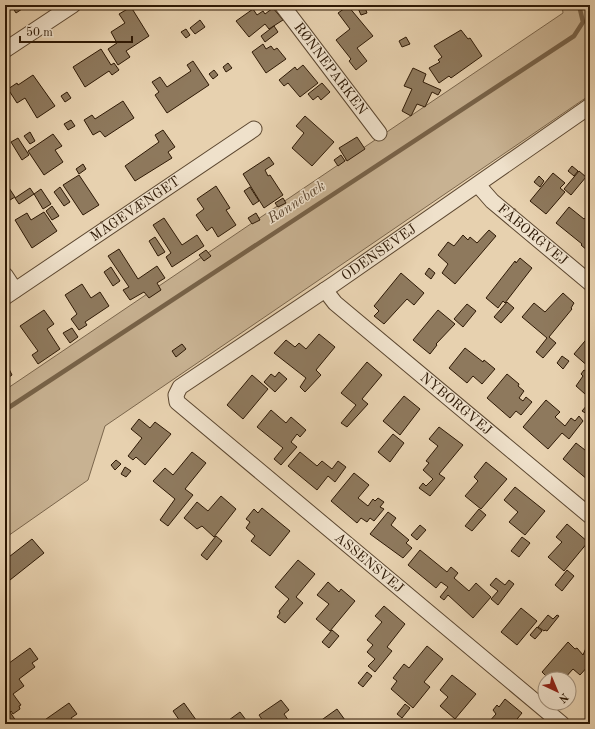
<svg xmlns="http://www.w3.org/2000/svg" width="595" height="729" viewBox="0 0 595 729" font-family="'Old Standard TT',serif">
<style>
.green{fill:#c8b292;stroke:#7b664c}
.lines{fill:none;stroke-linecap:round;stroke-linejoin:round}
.stream{stroke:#776248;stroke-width:4.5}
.building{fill:#8e795d;stroke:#2e1905}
.minor-casing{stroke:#5c4730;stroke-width:17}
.minor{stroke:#efe1cb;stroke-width:15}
.labels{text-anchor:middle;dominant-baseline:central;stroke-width:3;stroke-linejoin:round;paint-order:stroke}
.street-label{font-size:14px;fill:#2e1905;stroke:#efe1cb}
.water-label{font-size:15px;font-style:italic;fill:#5f4932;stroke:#efe1cb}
</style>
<rect width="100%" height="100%" fill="#e7d1af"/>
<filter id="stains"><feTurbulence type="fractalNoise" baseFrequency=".005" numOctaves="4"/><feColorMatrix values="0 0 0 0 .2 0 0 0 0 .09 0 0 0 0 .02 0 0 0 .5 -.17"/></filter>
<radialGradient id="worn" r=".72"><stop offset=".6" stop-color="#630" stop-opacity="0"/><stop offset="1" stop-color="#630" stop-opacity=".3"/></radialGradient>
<polygon class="green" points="562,5 590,5 590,95 105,426 88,480 5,538 5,390 563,13"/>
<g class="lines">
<polyline class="stream" points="5,410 574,36 583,22 579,5"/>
</g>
<g class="building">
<polygon points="11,5 28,5 16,13"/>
<polygon points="364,5 367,13 361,15 357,6"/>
<polygon points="348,6 373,36 357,48 367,61 356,70 349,61 351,59 336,40 350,29 338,13"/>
<polygon points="131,7 149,36 126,51 130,57 118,65 108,49 117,43 111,32 125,23 119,14"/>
<polygon points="273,8 283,20 269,29 265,24 249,37 236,21 253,9 257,15 263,11 265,14"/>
<polygon points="200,20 205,27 195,34 190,28"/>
<polygon points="274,26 278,32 265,42 261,36"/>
<polygon points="186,29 190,35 186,38 181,32"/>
<polygon points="461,30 468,39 470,38 482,56 451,78 449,76 439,83 429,68 440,62 438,60 442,57 434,46"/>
<polygon points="406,37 410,44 402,47 399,41"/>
<polygon points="263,44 266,49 271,46 274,50 277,48 286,59 266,73 252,52"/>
<polygon points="101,49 111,65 114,63 119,70 112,75 109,71 85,87 73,67"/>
<polygon points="193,61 209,85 167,113 155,95 159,92 152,82 160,77 167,87 191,71 187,65"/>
<polygon points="228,63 232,68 226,72 223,67"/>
<polygon points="303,65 318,83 300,97 288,83 284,86 279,80 295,67 297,70"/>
<polygon points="413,68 426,74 423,82 441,90 438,95 432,92 425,107 417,104 411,116 402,111 412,89 404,86"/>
<polygon points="214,70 218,75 213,79 209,74"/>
<polygon points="33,75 55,106 37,118 25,98 17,103 8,89 17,83 18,85"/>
<polygon points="322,83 330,92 321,100 318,96 313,100 308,94"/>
<polygon points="67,92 71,98 65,102 61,96"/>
<polygon points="123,101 134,118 105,137 100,131 93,135 84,120 92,115 95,119"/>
<polygon points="305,116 334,142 312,166 292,148 304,133 296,126"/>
<polygon points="71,120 75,126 68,130 64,124"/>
<polygon points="163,130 175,147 168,152 172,158 135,181 125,166 159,142 155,135"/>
<polygon points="30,132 35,141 30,144 24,136"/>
<polygon points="53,134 62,146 55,150 63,162 44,175 28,151"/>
<polygon points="357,137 365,149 347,161 339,148"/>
<polygon points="18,138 29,155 22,160 11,142"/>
<polygon points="341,155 345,161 338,166 334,160"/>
<polygon points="269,157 274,164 265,170 268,176 270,175 283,195 264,208 243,174"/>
<polygon points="83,164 86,169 79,174 76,169"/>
<polygon points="572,166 578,171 574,176 568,171"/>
<polygon points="579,171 586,177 571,195 564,189"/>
<polygon points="553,173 565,183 560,188 565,192 546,214 530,201"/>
<polygon points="79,175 99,205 83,215 63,185"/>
<polygon points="539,176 544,181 540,187 534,182"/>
<polygon points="5,182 15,197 5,203"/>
<polygon points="216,186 230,208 226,210 236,225 218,237 212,227 207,231 196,215 204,209 197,199"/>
<polygon points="60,187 70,202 64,206 54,192"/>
<polygon points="250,187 259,201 253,205 244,191"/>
<polygon points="30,188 34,194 41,189 51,204 43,209 34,194 19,204 15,198"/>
<polygon points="283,198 286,203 278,207 275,203"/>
<polygon points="52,206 59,216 52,220 46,211"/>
<polygon points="569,207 584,219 590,214 590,249 588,251 581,245 582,244 556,223"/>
<polygon points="44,212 57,231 32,248 15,220 27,213 31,220"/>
<polygon points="256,213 260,220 252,224 248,218"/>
<polygon points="164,218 182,245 197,235 204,246 172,267 166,257 171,253 153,225"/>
<polygon points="489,230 496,236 455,284 442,273 448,264 438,255 448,242 454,246 463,235 468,240 470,237 477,243"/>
<polygon points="155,237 165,252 158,256 149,241"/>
<polygon points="119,249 138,279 157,266 165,278 157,283 161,290 149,298 144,292 130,300 123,290 129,287 108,256"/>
<polygon points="206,250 211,256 204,261 199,255"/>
<polygon points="520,258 532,268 505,303 503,301 498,308 486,298 515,261 516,263"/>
<polygon points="111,267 120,281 113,286 104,272"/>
<polygon points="429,268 435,273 431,279 425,274"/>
<polygon points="401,273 424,293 414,305 407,299 384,324 374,316 379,311 374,306"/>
<polygon points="82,284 91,298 100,292 109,306 85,322 87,325 79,330 71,319 77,314 65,295"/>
<polygon points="563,293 574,303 571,308 572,309 549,337 556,343 543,358 536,352 547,338 522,317 534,303 545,312"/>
<polygon points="507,302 514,308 501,323 494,317"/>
<polygon points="467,304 476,311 463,327 454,319"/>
<polygon points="44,310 54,324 47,329 60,349 38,364 32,355 38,351 20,326"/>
<polygon points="438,310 455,324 436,344 437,345 430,354 413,340"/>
<polygon points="72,328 78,337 70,343 63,333"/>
<polygon points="319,334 335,347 316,370 321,375 305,392 300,387 306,378 274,353 286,340 295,347 299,343 306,349"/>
<polygon points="590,335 590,368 574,354"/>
<polygon points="182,344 186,349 176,357 172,351"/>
<polygon points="465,348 483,362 484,360 495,369 482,384 473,376 467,383 449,368"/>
<polygon points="562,356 569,361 563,369 557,363"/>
<polygon points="5,361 12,375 5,380"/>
<polygon points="367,362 382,375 362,399 368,404 347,427 341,423 356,405 341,393"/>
<polygon points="590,368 590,388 585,394 576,386 583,376 581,374 584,370 586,371"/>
<polygon points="279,372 287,379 275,392 264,382 271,374 275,377"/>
<polygon points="507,374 519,384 518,386 524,391 519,398 523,401 526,397 532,402 521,415 516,411 510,418 487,398"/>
<polygon points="252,375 268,389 243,419 227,405"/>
<polygon points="404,396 420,409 400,435 383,421"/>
<polygon points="546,400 560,412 555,417 565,426 571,418 575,421 579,416 583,421 569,439 562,433 548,449 523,427"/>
<polygon points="588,404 590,406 590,411 587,414 582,411"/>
<polygon points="271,410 286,423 291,417 306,430 300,437 297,434 291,442 297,447 281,465 274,459 283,448 257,427"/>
<polygon points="139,419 150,428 155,422 171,434 145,465 136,457 133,460 128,456 142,438 131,429"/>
<polygon points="439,427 463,445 439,474 445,478 430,496 419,488 423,483 426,486 433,479 423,470 429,463 426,461 438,446 429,439"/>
<polygon points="393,434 404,443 390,462 378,452"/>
<polygon points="576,443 585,450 590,445 590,485 586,482 588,480 563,459"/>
<polygon points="192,452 206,463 185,489 193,495 168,526 160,520 175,499 153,481 165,468 173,475"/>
<polygon points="300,452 317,466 322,461 332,469 338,461 346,467 335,482 328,476 317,490 288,466"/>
<polygon points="116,460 121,464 115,470 111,465"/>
<polygon points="486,462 507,479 481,509 465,496 478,481 474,477"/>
<polygon points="125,467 131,471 126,477 121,474"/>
<polygon points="354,473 369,485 358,498 368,506 373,499 375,501 378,498 384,502 380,507 384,509 374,521 370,518 367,522 361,518 357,523 331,501"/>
<polygon points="515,487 545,511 525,535 509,522 518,512 504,500"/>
<polygon points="221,496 236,509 214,537 202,526 197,529 184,518 197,502 208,511"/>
<polygon points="262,508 290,531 270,556 251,541 255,536 246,528 250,522 246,519 254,509 258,513"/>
<polygon points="479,509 486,515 472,531 465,526"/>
<polygon points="388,512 396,518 391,525 409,540 406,543 412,548 403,558 370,534"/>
<polygon points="567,524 588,542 564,571 548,557 562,542 556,537"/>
<polygon points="420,525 426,530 417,540 411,535"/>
<polygon points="216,536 222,541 207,560 201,555"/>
<polygon points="522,537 530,543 519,557 511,551"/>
<polygon points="32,539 44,553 10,580 5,573 5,560"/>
<polygon points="420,550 447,572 451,567 458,573 454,578 469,591 476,583 491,597 473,618 448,595 444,600 440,597 448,587 441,582 436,588 408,565"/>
<polygon points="298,560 315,574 296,597 303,603 285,623 277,617 280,613 279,611 289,599 275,587"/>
<polygon points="567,570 574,576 562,591 555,585"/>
<polygon points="496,578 505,585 509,580 514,584 498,605 491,599 498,591 490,585"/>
<polygon points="328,582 339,592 341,589 355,601 330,631 316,619 329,604 317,595"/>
<polygon points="384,606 405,624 387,647 392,651 375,672 368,666 375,659 367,652 373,645 367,640 382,622 375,616"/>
<polygon points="521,608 537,621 517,645 501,632"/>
<polygon points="548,615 553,619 557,615 559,616 547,631 545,630 544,631 538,627"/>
<polygon points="537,627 542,631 535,639 530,635"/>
<polygon points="332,630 339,636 329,648 322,642"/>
<polygon points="568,642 575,649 577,648 583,655 586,648 590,648 590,664 580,675 573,669 564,679 549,679 542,672"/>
<polygon points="427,646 443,659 424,682 430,687 413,708 391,689 397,681 393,678 404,664 409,668"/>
<polygon points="30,648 38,659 32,663 35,667 19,679 24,686 13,694 21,705 19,706 20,709 13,714 11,711 10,712 18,724 5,724 5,666"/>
<polygon points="367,672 372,676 363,687 358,683"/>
<polygon points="452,675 476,694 455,719 440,706 448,697 440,690"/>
<polygon points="505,699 522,713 513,724 487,724 496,714 493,710 497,705 499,707"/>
<polygon points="281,700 289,710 284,714 291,724 265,724 259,715"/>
<polygon points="69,703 77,714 71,718 74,722 71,724 39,724"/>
<polygon points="184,703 199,724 182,724 173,711"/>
<polygon points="405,704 410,708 402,718 397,714"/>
<polygon points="337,709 345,720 339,724 316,724"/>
<polygon points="240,712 249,724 232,724 229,720"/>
</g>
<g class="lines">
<defs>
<g id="minor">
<path id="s1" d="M282,5L379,133"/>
<polyline points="5,50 73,5"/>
<path id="s2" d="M478,185L492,201L590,283"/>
<polyline points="5,275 15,290"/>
<path id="s3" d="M325,290L335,303L590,516"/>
<path id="s4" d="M5,297L254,129"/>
<path id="s5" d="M562,724L177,402L176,395L180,387L334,284L590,106"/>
</g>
</defs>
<use href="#minor" class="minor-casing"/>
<use href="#minor" class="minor"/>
</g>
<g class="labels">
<g class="street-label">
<text stroke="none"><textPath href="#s1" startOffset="80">RØNNEPARKEN</textPath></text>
<text stroke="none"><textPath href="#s4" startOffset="157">MÅGEVÆNGET</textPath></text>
<text stroke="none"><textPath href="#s2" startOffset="74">FÅBORGVEJ</textPath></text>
<text stroke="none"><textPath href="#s5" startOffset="758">ODENSEVEJ</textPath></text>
<text stroke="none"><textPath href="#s3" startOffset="174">NYBORGVEJ</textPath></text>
<text transform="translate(369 563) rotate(40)">ASSENSVEJ</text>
</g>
<g class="water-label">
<text transform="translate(297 203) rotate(-33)">Rønnebæk</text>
</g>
</g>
<rect width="595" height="729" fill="none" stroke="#e7d1af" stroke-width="20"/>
<rect x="6" y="6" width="583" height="717" fill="none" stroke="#2e1905" stroke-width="2"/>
<rect x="10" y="10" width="575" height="709" fill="none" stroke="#2e1905"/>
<g transform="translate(557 691) rotate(136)"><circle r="19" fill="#efe1cb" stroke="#a2917c"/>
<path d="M0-3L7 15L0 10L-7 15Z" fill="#8f2418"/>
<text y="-6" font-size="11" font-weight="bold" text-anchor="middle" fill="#2e1905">N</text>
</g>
<path d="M20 36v6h112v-6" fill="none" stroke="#2e1905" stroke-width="2"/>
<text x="26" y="36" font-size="12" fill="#2e1905" stroke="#efe1cb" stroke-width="3" paint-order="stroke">50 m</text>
<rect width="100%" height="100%" filter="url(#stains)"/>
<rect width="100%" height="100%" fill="url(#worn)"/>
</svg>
